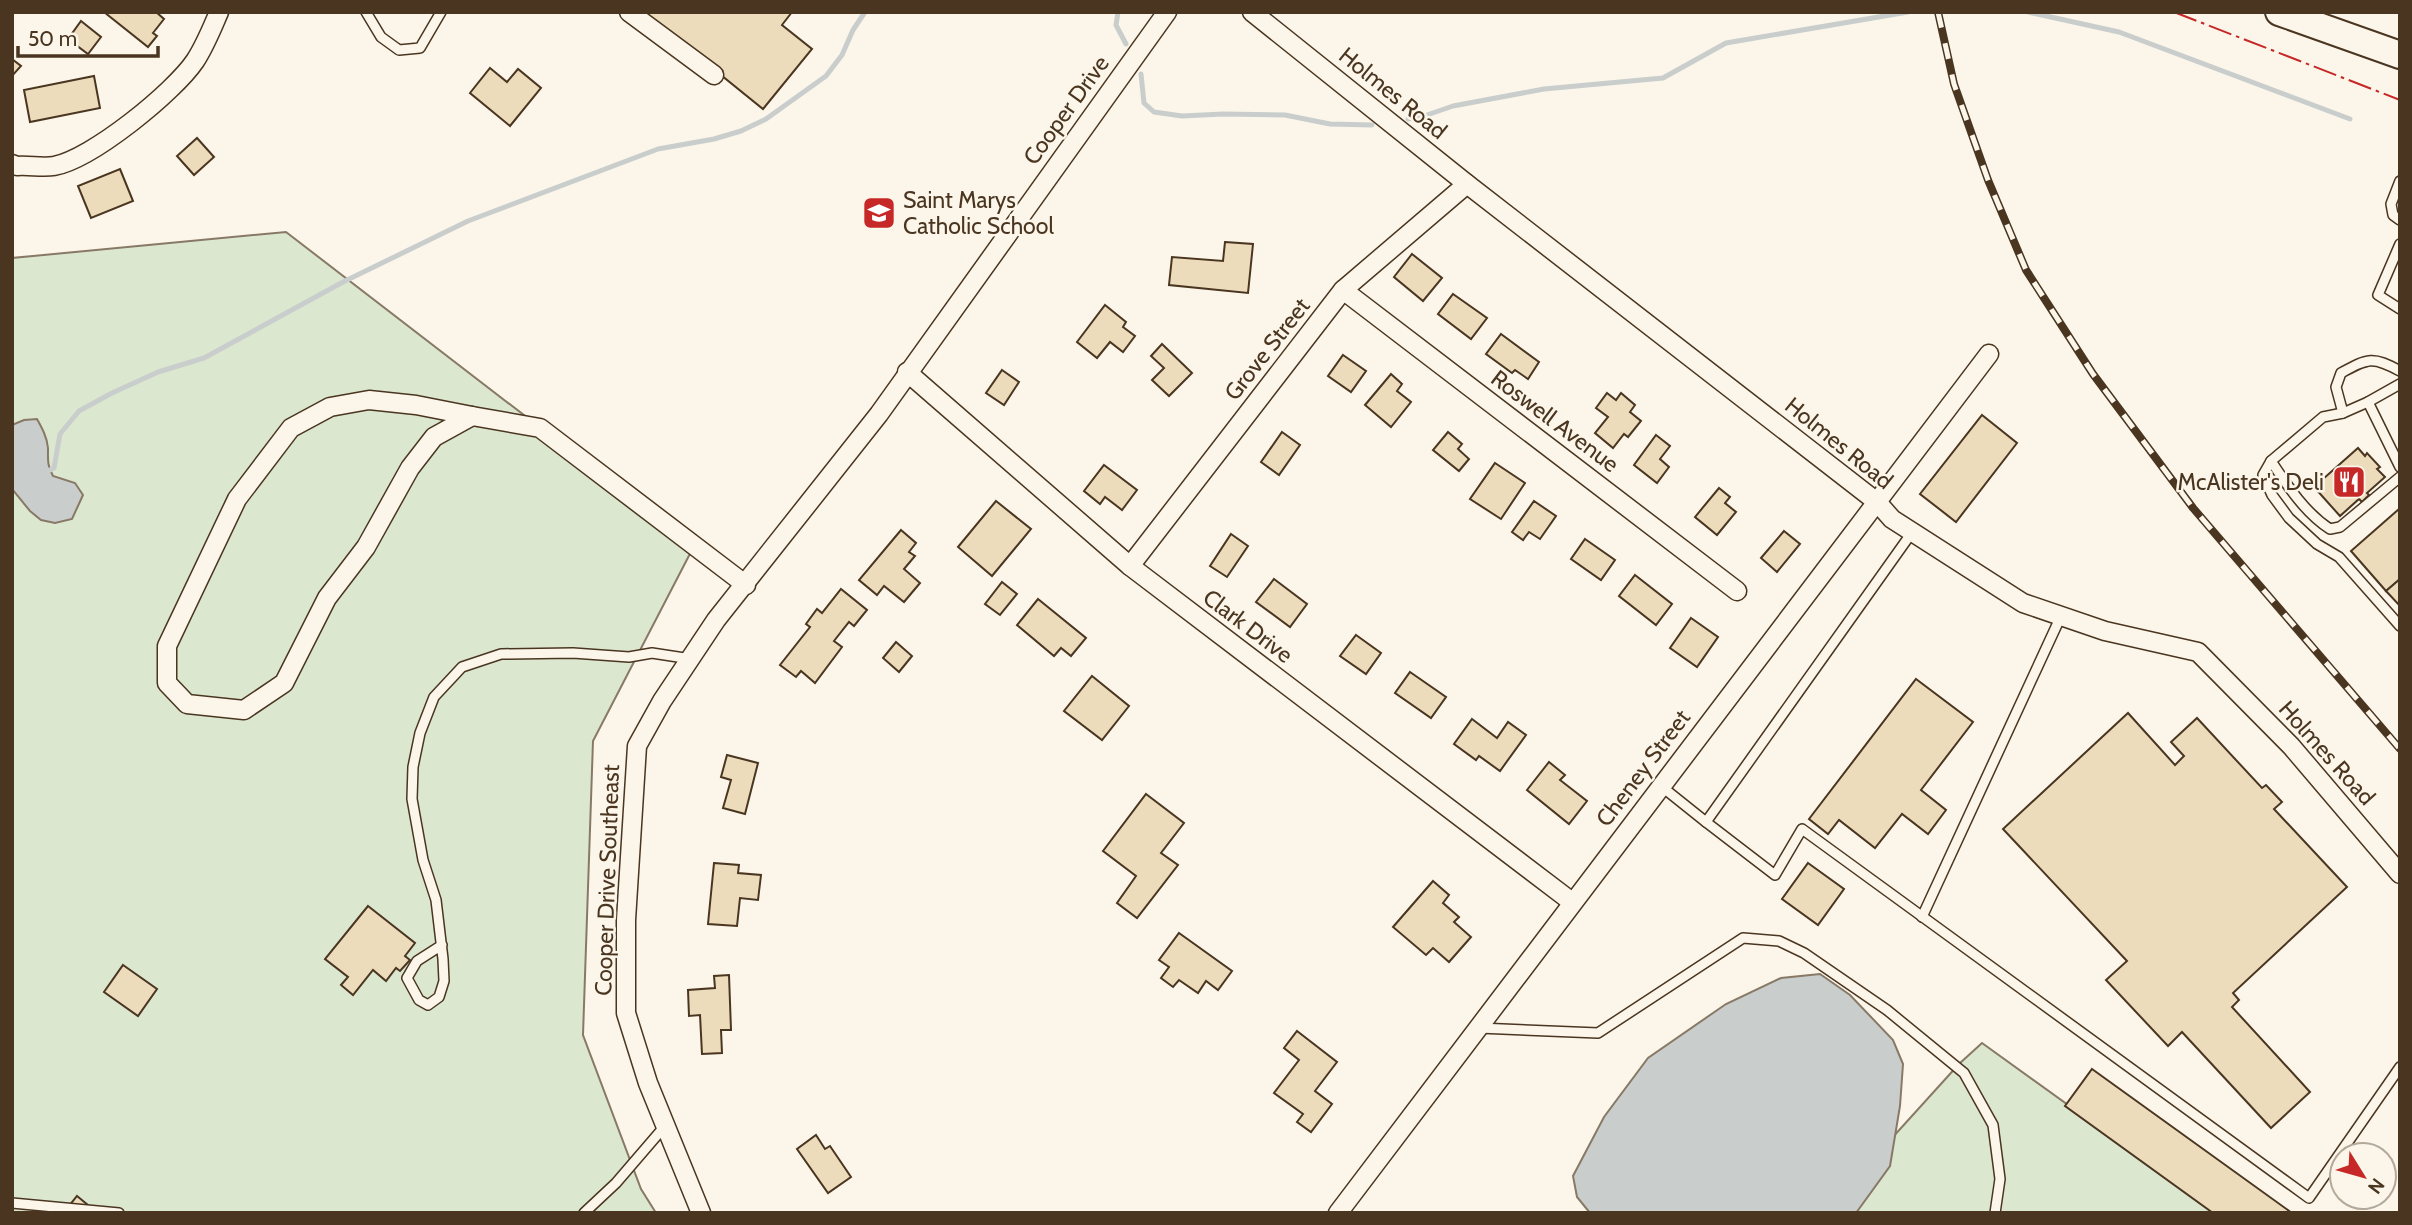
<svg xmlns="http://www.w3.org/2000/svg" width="2412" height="1225" viewBox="0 0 2412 1225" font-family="Cabin,sans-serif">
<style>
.green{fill:#dce7d0;stroke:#887966;stroke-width:2}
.water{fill:#c9cecd;stroke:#887966;stroke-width:2}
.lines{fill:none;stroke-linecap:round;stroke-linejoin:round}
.stream{stroke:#c9cecd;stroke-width:5}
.building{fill:#ecdcbc;stroke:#4a3520;stroke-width:2}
.service-casing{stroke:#4a3520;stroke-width:12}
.minor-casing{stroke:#4a3520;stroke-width:21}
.primary-casing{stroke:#4a3520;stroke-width:30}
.service{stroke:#fbf6e9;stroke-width:9}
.minor{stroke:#fbf6e9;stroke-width:18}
.primary{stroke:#fbf6e9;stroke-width:26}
.rail-casing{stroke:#4a3520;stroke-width:8}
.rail{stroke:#fbf6e9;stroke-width:5;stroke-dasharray:16;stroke-linecap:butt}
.power{stroke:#c62828;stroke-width:2;stroke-dasharray:24 5 3.5 5;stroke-linecap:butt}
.labels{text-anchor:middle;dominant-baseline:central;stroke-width:5;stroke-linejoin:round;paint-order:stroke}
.street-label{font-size:23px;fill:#4a3520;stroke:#fbf6e9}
.poi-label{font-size:23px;fill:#4a3520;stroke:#fbf6e9;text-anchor:start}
</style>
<rect width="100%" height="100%" fill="#fbf6e9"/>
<g class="green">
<polygon points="286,232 694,546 593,741 583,1035 641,1189 656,1213 12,1213 12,258"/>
<polygon points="1982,1043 2218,1213 1824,1213 1959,1064"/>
</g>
<g class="water">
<path d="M37,419C42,428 47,437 48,448C48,460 47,465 53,476L75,483L83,495L72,519L55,523L41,520L30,511L12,489V425L24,420Z"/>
<polygon points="1820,974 1850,995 1893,1040 1903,1064 1900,1106 1890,1166 1856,1213 1590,1213 1577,1197 1573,1176 1604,1117 1648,1058 1726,1004 1781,978"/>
</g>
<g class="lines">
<g class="stream">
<polyline points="1118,12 1116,25 1126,44"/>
<polyline points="2028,12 2119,32 2350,119"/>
<polyline points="1141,74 1144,103 1154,112 1182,116 1223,114 1285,115 1330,124 1372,125"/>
<polyline points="1408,119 1427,115 1453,106 1544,89 1663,78 1726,43 1908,12"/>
<polyline points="50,470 54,468 60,434 79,411 112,393 158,372 204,358 343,282 468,221 658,149 714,139 741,131 766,119 826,76 842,55 853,30 865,12"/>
</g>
</g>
<g class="building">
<polygon points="104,12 156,12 164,19 153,33 157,36 148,47"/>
<polygon points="643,12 792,12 782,25 812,49 763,109"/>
<polygon points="81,21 101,37 88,54 68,39"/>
<polygon points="12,59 21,66 12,76"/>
<polygon points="490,68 507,82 518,69 541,88 510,126 470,93"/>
<polygon points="94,76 100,108 30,122 24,90"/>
<polygon points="197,138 214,157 194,175 177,156"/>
<polygon points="120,169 133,201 91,218 78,186"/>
<polygon points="1225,242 1253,244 1248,293 1169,285 1172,257 1223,261"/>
<polygon points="1412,254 1442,278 1423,301 1394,277"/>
<polygon points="1453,294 1487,318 1471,339 1438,314"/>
<polygon points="1105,305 1126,322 1123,327 1135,336 1123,352 1110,342 1097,358 1077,342"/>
<polygon points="1501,334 1539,362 1528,379 1515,370 1512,373 1486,354"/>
<polygon points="1162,344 1192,373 1169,396 1152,380 1164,368 1151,356"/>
<polygon points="1343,355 1366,371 1351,392 1328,376"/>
<polygon points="1002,370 1019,382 1004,405 986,393"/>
<polygon points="1391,374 1402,384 1397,391 1411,402 1391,427 1365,405"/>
<polygon points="1607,393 1616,400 1621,393 1635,405 1630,412 1641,421 1628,437 1624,434 1613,448 1595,433 1608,417 1596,408"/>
<polygon points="1982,415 2017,443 1956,522 1920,494"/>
<polygon points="1282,432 1300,445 1279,475 1261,462"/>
<polygon points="1448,432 1462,444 1458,449 1469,459 1459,471 1433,450"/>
<polygon points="1656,435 1670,446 1660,459 1669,467 1657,483 1634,465"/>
<polygon points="2358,448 2365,456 2367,453 2380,467 2377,469 2385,477 2367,493 2369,495 2362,502 2359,499 2340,516 2314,487"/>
<polygon points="1495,463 1525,483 1501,519 1470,499"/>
<polygon points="1104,465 1137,490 1122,510 1105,497 1100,504 1084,491"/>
<polygon points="1719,488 1730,497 1725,503 1736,512 1717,535 1695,517"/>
<polygon points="996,501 1031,529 992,576 958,547"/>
<polygon points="1534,501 1556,516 1540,539 1529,532 1523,540 1512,532"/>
<polygon points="2399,509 2400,579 2386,591 2351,551"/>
<polygon points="901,530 916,543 909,552 915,556 904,569 920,583 904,602 884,586 877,595 859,580"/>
<polygon points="1784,531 1800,544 1777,572 1761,558"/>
<polygon points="1231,534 1248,546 1227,577 1210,566"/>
<polygon points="1585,539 1615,560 1601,580 1571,559"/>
<polygon points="1635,575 1672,604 1656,625 1619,596"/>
<polygon points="1274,579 1307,604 1290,627 1256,602"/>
<polygon points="2400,579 2400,606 2386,591"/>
<polygon points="1002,582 1017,594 1000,615 985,604"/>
<polygon points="841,589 867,610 854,626 849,622 834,641 842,647 815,683 801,671 796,677 780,665 810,627 806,624 817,609 822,613"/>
<polygon points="1038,599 1086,638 1071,656 1061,648 1054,656 1017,625"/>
<polygon points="1691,618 1718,637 1697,667 1670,648"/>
<polygon points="1356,635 1381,653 1366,674 1340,656"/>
<polygon points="896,642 912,656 899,672 883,658"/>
<polygon points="1410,672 1446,697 1431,718 1395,693"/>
<polygon points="1092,676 1129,706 1102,740 1064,711"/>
<polygon points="1916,679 1973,722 1921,790 1946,810 1928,834 1902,814 1875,848 1839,820 1828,834 1809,819"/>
<polygon points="2128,713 2175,765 2184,756 2171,742 2197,718 2262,788 2266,785 2282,802 2274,809 2347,887 2233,993 2239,1000 2232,1007 2310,1092 2271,1128 2182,1032 2168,1046 2106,980 2127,961 2003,829"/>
<polygon points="1472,719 1497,738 1508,722 1526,735 1500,771 1479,756 1476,760 1454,744"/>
<polygon points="727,755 758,763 745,814 723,808 731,780 721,777"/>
<polygon points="1549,762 1565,775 1560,780 1587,801 1569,824 1527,790"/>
<polygon points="1146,794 1184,823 1161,853 1178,865 1137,918 1117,903 1136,876 1103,851"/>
<polygon points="714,863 739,865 738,873 761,875 758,900 740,898 737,926 708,924"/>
<polygon points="1808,863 1844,889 1818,925 1782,899"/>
<polygon points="1433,881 1449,895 1443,903 1459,917 1454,922 1471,937 1449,962 1433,948 1426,955 1393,927"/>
<polygon points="368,906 415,943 405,956 410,960 400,971 396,968 386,981 373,970 353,995 341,985 348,977 325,959"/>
<polygon points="1179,933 1232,971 1218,990 1206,981 1198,993 1179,980 1173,987 1161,978 1169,967 1159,960"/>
<polygon points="123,965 157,989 138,1016 104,992"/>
<polygon points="729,975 731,1030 721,1030 722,1053 702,1054 700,1015 689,1016 688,990 715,988 714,976"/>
<polygon points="1297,1031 1337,1062 1315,1091 1332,1104 1311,1132 1297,1122 1303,1114 1274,1093 1299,1060 1284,1048"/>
<polygon points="2092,1069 2292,1213 2213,1213 2065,1106"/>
<polygon points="816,1135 825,1149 830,1146 851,1177 828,1193 797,1149"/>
<polygon points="77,1196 94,1210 92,1213 65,1211"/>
</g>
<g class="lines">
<defs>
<g id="service">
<polyline points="366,12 381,37 399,50 420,48 441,12"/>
<polyline points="2400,181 2391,204 2393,215 2400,220"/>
<polyline points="2400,244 2378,295 2400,309"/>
<polyline points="2400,384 2368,402 2343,413 2323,417 2271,461 2263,475 2272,495 2289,518 2317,544 2339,557 2400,626"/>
<polyline points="2368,402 2400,467"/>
<path d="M2343,413L2336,387L2341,373C2368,358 2373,356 2400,371"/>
<path d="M2271,461C2287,485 2305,513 2330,529L2340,527L2400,477"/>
<polyline points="1913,531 1706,822 1775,875 1802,829 2309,1198 2400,1067"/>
<polyline points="1661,786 1706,822"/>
<polyline points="1922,917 2061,616"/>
<polyline points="442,945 417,961 407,978 419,1000 428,1005 439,997 444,981 443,959 436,900 423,860 412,799 413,767 420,733 434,697 462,667 501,654 573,653 629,657 652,653 691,659"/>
<polyline points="1479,1028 1598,1033 1743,938 1779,941 1804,953 1887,1010 1964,1073 1993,1125 2000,1179 1995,1213"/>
<polyline points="12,1203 119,1213"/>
<polyline points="584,1213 616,1183 665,1126"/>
</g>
<g id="minor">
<polyline points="629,12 714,75"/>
<polyline points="1252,12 1467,184 1877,502 1892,519 2023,603 2105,631 2198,652 2291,746 2400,874"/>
<path d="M12,164L17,166C29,165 43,168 54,166C92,159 174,92 195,61C205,46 212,28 219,12"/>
<polyline points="1343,290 1737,591"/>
<polyline points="907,372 1130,566 1572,902"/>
<polygon points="369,400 416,405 472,416 434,437 410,468 366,547 327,598 284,683 244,710 187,704 167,683 167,646 237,499 291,428 330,407"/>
<polyline points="472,416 540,428 746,585"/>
<polyline points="1130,566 1343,290 1467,184"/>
<polyline points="701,1213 648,1083 626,1013 626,920 637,746 662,701 716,620 879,414 1167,12"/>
<polyline points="1338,1213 1989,354"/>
</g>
<polyline id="primary" points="2279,12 2400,55"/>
</defs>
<use href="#service" class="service-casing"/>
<use href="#minor" class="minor-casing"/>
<use href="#primary" class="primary-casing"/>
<use href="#service" class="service"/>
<use href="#minor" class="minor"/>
<use href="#primary" class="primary"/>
<defs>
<polyline id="rail" points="1938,12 1954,84 1988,180 2026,270 2093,374 2193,508 2400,749"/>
</defs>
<use href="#rail" class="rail-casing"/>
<use href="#rail" class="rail"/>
<polyline class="power" points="2174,12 2400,100"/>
</g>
<defs>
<symbol id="school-square" viewBox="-11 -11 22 22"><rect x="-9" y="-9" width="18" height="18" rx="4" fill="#c62828" stroke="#fbf6e9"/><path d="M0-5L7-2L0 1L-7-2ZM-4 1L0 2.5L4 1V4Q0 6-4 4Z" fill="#fff"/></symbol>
<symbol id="restaurant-square" viewBox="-11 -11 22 22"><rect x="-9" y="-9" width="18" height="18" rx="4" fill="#c62828" stroke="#fbf6e9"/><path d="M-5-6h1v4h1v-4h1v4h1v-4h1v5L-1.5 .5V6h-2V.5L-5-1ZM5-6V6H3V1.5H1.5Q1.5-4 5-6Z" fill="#fff"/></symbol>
</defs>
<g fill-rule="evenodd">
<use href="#school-square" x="860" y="194" width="38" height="38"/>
<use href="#restaurant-square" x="2330" y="463" width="38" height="38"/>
</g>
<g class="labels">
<g class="street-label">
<text transform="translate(1393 93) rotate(39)">Holmes Road</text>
<text transform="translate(1066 110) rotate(-54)">Cooper Drive</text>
<text transform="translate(1267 349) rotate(-52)">Grove Street</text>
<text transform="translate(1555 421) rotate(37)">Roswell Avenue</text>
<text transform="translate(1839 443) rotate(39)">Holmes Road</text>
<text transform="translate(1248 626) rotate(37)">Clark Drive</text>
<text transform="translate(2327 753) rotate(48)">Holmes Road</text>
<text transform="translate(1643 768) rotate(-53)">Cheney Street</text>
<text transform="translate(607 880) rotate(-88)">Cooper Drive Southeast</text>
</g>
<g class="poi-label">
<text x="903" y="200">Saint Marys<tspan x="903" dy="26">Catholic School</tspan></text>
<text x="2324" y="482" text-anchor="end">McAlister's Deli</text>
</g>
</g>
<rect width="2412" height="1225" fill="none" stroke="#4a3520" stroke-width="28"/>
<g transform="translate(2363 1176) rotate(127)"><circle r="33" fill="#fbf6e9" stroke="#b4a999" stroke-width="2"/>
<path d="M0-5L12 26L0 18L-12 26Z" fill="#c62828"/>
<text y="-10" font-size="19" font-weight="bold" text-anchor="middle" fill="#4a3520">N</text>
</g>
<path d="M18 46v10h140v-10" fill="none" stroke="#4a3520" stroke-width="3.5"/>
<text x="28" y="46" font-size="21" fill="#4a3520" stroke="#fbf6e9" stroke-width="5" paint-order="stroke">50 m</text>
</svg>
